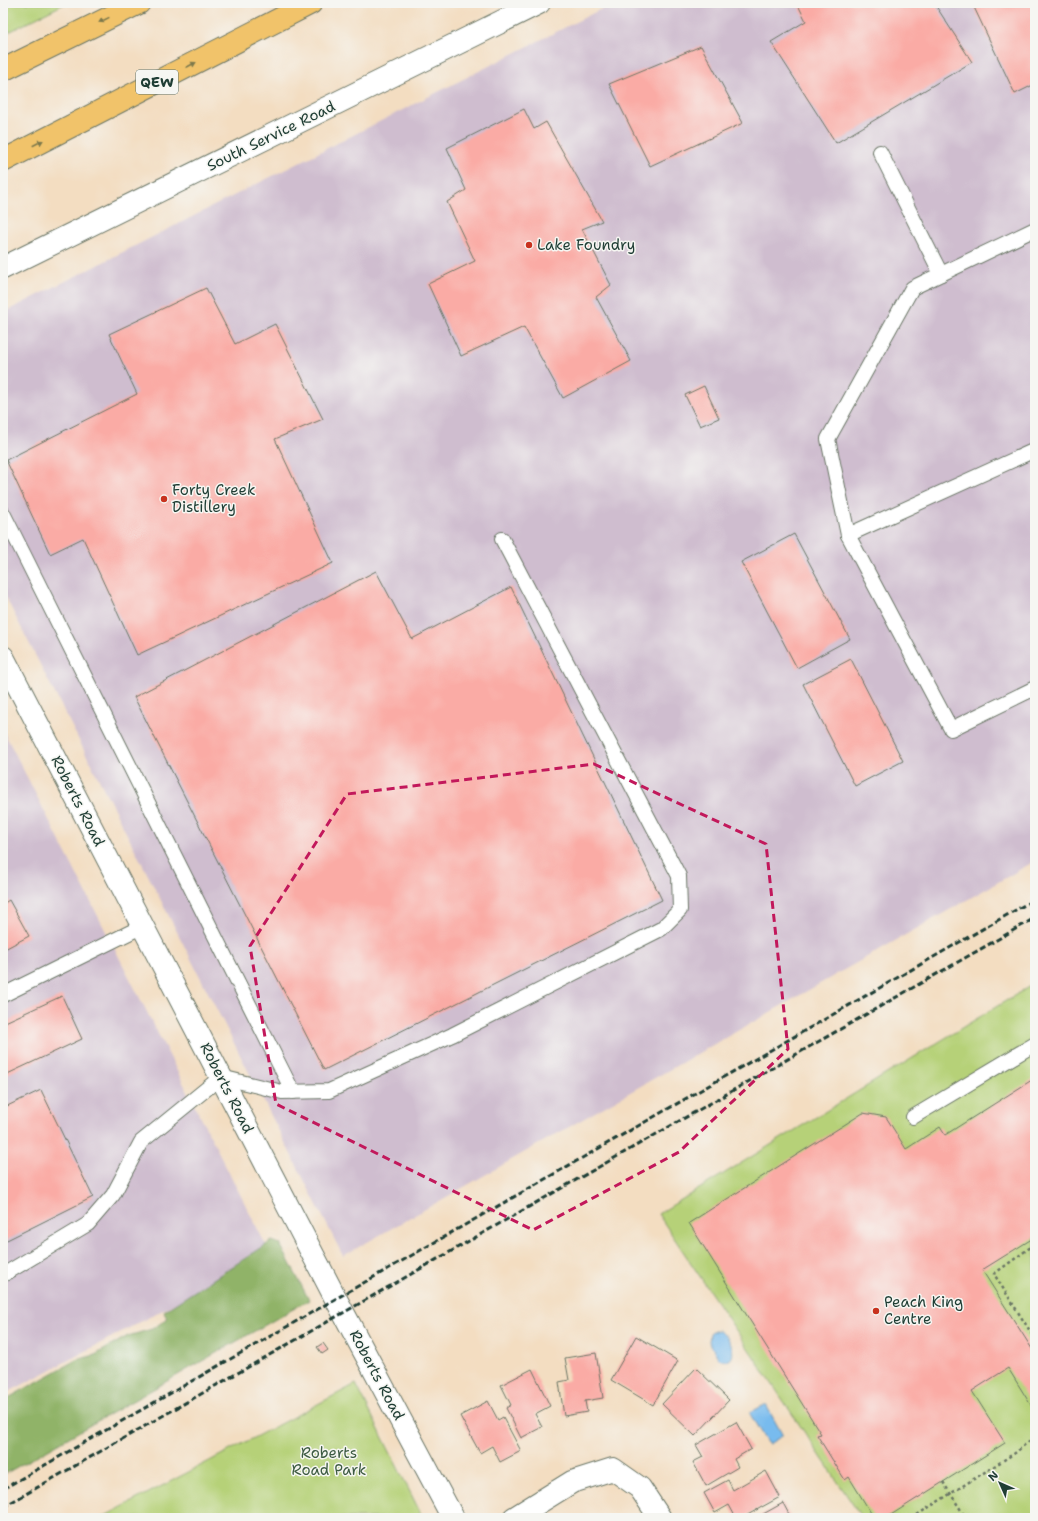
<svg xmlns="http://www.w3.org/2000/svg" width="1038" height="1521" viewBox="0 0 1038 1521" font-family="'Shantell Sans',sans-serif">
<style>
.industrial{fill:#cfbdcf}
.green{fill:#b6d178;stroke:#6a8756}
.forest{fill:#90b368;stroke:#58784e}
.water{fill:#78bbee;stroke:#4c7c91}
.building{fill:#faaba5}
.lines{fill:none;stroke-linecap:round;stroke-linejoin:round}
.service-casing{stroke:#697565;stroke-width:16}
.minor-casing{stroke:#697565;stroke-width:24}
.tertiary-casing{stroke:#697565;stroke-width:24}
.motorway-casing{stroke:#697565;stroke-width:24}
.path{stroke:#697565;stroke-width:2.5;stroke-dasharray:3 3;stroke-linecap:butt}
.service{stroke:#fff;stroke-width:14}
.minor{stroke:#fff;stroke-width:22}
.tertiary{stroke:#fff;stroke-width:22}
.motorway{stroke:#f1c36a;stroke-width:22}
.rail{stroke:#1f3d34;stroke-width:3;stroke-dasharray:6 3;stroke-linecap:butt}
.oneway{fill:#7d794c}
.marked{fill:none;stroke:#c2185b;stroke-width:3;stroke-dasharray:8 5;stroke-linejoin:round}
.poi-dot{fill:#c8321e;stroke:#f6f6f2;stroke-width:1.5}
.labels{text-anchor:middle;dominant-baseline:central;stroke-width:3;stroke-linejoin:round;paint-order:stroke}
.shield{fill:#f6f6f2;stroke:#60746d;stroke-width:1}
.shield-label{font-size:14px;font-weight:bold;fill:#1f3d34}
.street-label{font-size:15px;fill:#1f3d34;stroke:#f6f6f2}
.poi-label{font-size:15px;fill:#1f3d34;stroke:#f6f6f2;text-anchor:start}
.park-label{font-size:15px;fill:#3d5b42;stroke:#f6f6f2}
</style>
<rect width="100%" height="100%" fill="#f6f6f2"/>
<filter id="ink" filterUnits="userSpaceOnUse"><feTurbulence type="fractalNoise" baseFrequency=".025" numOctaves="2"/><feDisplacementMap in="SourceGraphic" scale="8" xChannelSelector="R" yChannelSelector="G"/><feConvolveMatrix kernelMatrix="1 2 1 2 8 2 1 2 1" color-interpolation-filters="sRGB"/></filter>
<filter id="wash" filterUnits="userSpaceOnUse"><feTurbulence type="fractalNoise" baseFrequency=".012" numOctaves="4" result="noise"/><feDisplacementMap in="SourceGraphic" scale="16" xChannelSelector="R" yChannelSelector="G"/><feGaussianBlur stdDeviation="0.9" result="paint"/><feColorMatrix in="noise" values="0 0 0 0 0 0 0 0 0 0 0 0 0 0 0 0 0 1.4 0 .05"/><feComposite in="paint" operator="in"/></filter>
<g filter="url(#wash)">
<rect width="100%" height="100%" fill="#f3ddc1"/>
<g class="industrial">
<polygon points="613,3 1035,3 1035,861 343,1256 3,592 3,313"/>
<polygon points="3,730 270,1253 3,1395"/>
</g>
<g class="green">
<polygon points="3,3 66,3 3,35"/>
<polygon points="1035,983 1035,1518 862,1518 658,1214"/>
<polygon points="356,1384 423,1518 101,1518"/>
</g>
<polygon class="forest" points="272,1241 280,1244 309,1300 3,1475 3,1401 76,1360 95,1355 128,1336 152,1329 167,1319 164,1311"/>
<g class="water">
<path d="M719,1330C732,1336 742,1368 719,1359L709,1342L710,1334L714,1331Z"/>
<polygon points="764,1405 766,1405 782,1434 782,1436 769,1444 767,1443 750,1414 751,1412"/>
</g>
<g id="blocks">
<g class="building">
<polygon points="797,3 934,3 972,62 836,143 771,42 806,21"/>
<polygon points="972,3 1035,3 1035,84 1015,94"/>
<polygon points="701,46 743,123 650,166 609,84"/>
<polygon points="524,109 534,129 546,122 602,221 582,229 611,285 596,297 631,361 563,398 524,327 461,356 428,284 475,261 447,202 466,190 447,148"/>
<polygon points="206,288 235,344 275,324 323,419 275,439 333,563 137,655 83,538 50,554 6,460 137,394 109,334"/>
<polygon points="704,386 719,418 700,426 685,395"/>
<polygon points="794,534 850,639 797,668 741,562"/>
<polygon points="376,571 412,639 511,587 662,900 324,1070 134,697"/>
<polygon points="851,659 903,761 855,786 803,684"/>
<polygon points="9,900 29,936 3,950 3,904"/>
<polygon points="62,996 82,1039 3,1076 3,1023"/>
<polygon points="1035,1078 1035,1237 982,1270 1034,1352 1035,1351 1035,1405 1032,1407 1008,1368 972,1391 1005,1443 886,1518 874,1518 849,1477 845,1480 817,1435 821,1434 689,1223 863,1113 886,1117 906,1149 940,1127 945,1135"/>
<polygon points="41,1090 93,1197 3,1242 3,1108"/>
<polygon points="636,1336 678,1361 653,1405 611,1380"/>
<polygon points="323,1343 328,1350 322,1354 317,1347"/>
<polygon points="596,1353 603,1398 585,1401 587,1412 564,1416 559,1382 569,1380 565,1358"/>
<polygon points="696,1368 729,1400 695,1436 662,1404"/>
<polygon points="532,1369 550,1406 535,1414 542,1427 521,1438 506,1408 511,1405 501,1385"/>
<polygon points="488,1401 498,1420 503,1417 521,1451 500,1462 492,1446 480,1453 460,1416"/>
<polygon points="736,1422 751,1449 734,1459 738,1467 706,1486 693,1462 703,1457 696,1445"/>
<polygon points="766,1471 780,1497 742,1518 736,1518 729,1505 715,1513 704,1493 728,1480 733,1490"/>
<polygon points="783,1503 791,1518 756,1518"/>
</g>
</g>
</g>
<g filter="url(#ink)">
<use href="#blocks" fill-opacity="0" stroke="#697565" stroke-width="1"/>
<g class="lines">
<defs>
<g id="service">
<polyline points="880,152 941,274"/>
<polyline points="1035,229 912,288 828,439 848,535 951,729 1035,688"/>
<polyline points="3,513 293,1092"/>
<polyline points="848,535 1035,450"/>
<polyline points="3,995 143,926"/>
<polyline points="913,1117 1035,1044"/>
<polyline points="3,1275 88,1224 113,1195 141,1142 221,1077 282,1092 329,1091 452,1035 661,929 680,910 679,876 502,539"/>
</g>
<g id="minor">
<polyline points="3,657 336,1299 453,1518"/>
<polyline points="514,1518 572,1482 613,1469 640,1488 660,1518"/>
</g>
<polyline id="tertiary" points="3,268 539,3"/>
<g id="motorway">
<polyline points="3,70 139,3"/>
<polyline points="3,161 311,3"/>
</g>
</defs>
<use href="#service" class="service-casing"/>
<use href="#minor" class="minor-casing"/>
<use href="#tertiary" class="tertiary-casing"/>
<use href="#motorway" class="motorway-casing"/>
<g class="path">
<polyline points="1035,1244 994,1274 1035,1339"/>
<polyline points="943,1482 966,1518"/>
<polyline points="912,1518 1015,1453 1035,1436"/>
</g>
<use href="#service" class="service"/>
<use href="#minor" class="minor"/>
<use href="#tertiary" class="tertiary"/>
<use href="#motorway" class="motorway"/>
<g class="rail">
<polyline points="3,1489 1035,899"/>
<polyline points="3,1507 1035,918"/>
</g>
</g>
<defs><path id="oneway-solid" d="M-6-.8H1V-3.2L6.5 0L1 3.2V.8H-6Z"/></defs>
<g class="oneway">
<use href="#oneway-solid" transform="translate(104 20) rotate(154)"/>
<use href="#oneway-solid" transform="translate(191 65) rotate(-27)"/>
<use href="#oneway-solid" transform="translate(38 143) rotate(-27)"/>
</g>
</g>
<path class="marked" d="M594,764L766,844L788,1049L679,1152L533,1230L276,1104L250,946L347,794Z"/>
<g class="poi-dot">
<circle cx="529" cy="245" r="4"/>
<circle cx="164" cy="499" r="4"/>
<circle cx="876" cy="1311" r="4"/>
</g>
<g class="labels">
<rect class="shield" x="136" y="70" width="42" height="24" rx="3"/>
<g class="shield-label">
<text x="157" y="82">QEW</text>
</g>
<g class="street-label">
<text transform="translate(271 136) rotate(-26)">South Service Road</text>
<text transform="translate(78 801) rotate(63)">Roberts Road</text>
<text transform="translate(227 1088) rotate(63)">Roberts Road</text>
<text transform="translate(377 1375) rotate(62)">Roberts Road</text>
</g>
<g class="poi-label">
<text x="537" y="245">Lake Foundry</text>
<text x="172" y="490">Forty Creek<tspan x="172" dy="17">Distillery</tspan></text>
<text x="884" y="1302">Peach King<tspan x="884" dy="17">Centre</tspan></text>
</g>
<g class="park-label">
<text x="329" y="1453">Roberts<tspan x="329" dy="17">Road Park</tspan></text>
</g>
</g>
<rect width="1038" height="1521" fill="none" stroke="#f6f6f2" stroke-width="16"/>
<g transform="translate(1000 1483) rotate(315)" stroke="#f6f6f2" stroke-width="3" paint-order="stroke">
<path d="M0-3L7 15L0 10L-7 15Z" fill="#1f3d34"/>
<text y="-6" font-size="11" font-weight="bold" text-anchor="middle" fill="#1f3d34">N</text>
</g>
</svg>
